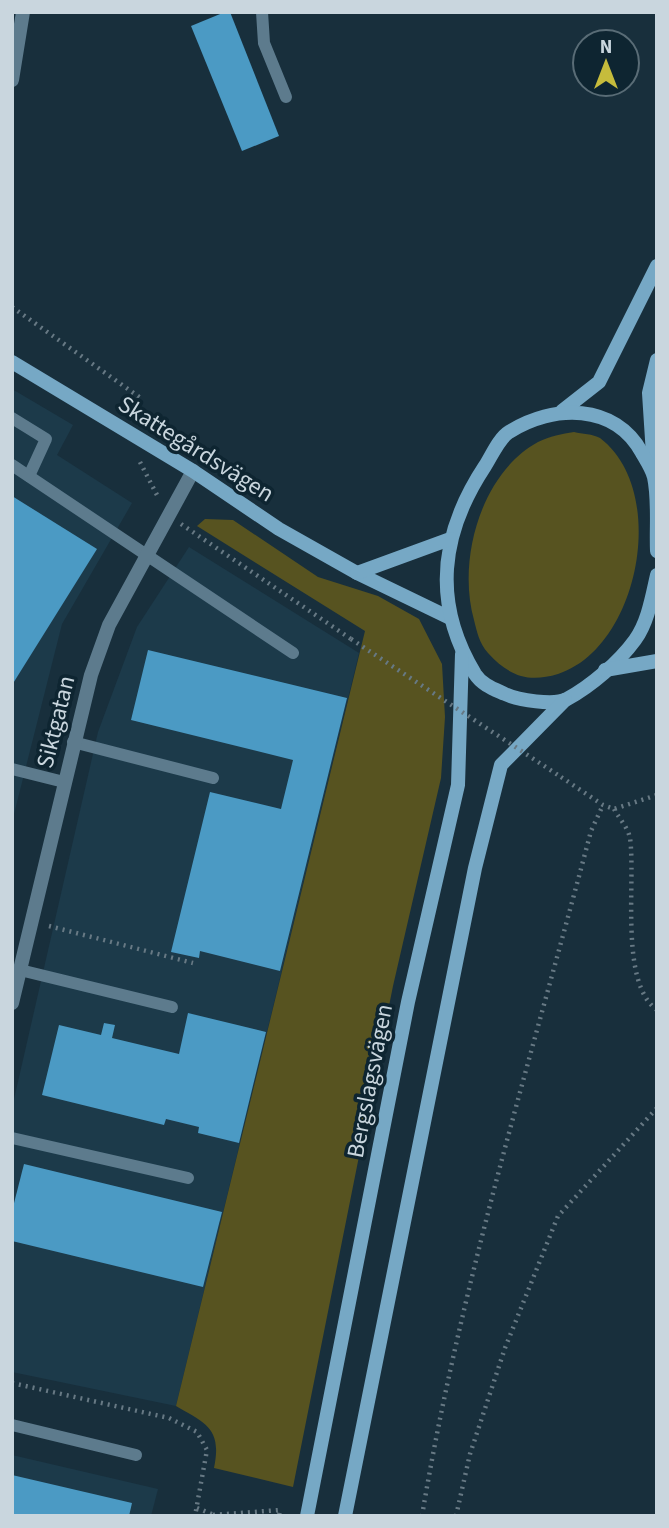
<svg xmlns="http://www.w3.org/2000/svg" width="669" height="1528" viewBox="0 0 669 1528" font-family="'Source Sans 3',sans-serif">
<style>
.built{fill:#1c3a4a}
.green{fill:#575320}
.building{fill:#4b9ac4}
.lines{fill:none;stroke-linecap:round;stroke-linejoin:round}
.path{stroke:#677984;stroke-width:4.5;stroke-dasharray:2 5;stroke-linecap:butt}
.lane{stroke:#5d7b8d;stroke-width:12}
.street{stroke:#5d7b8d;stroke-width:14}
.secondary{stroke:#76a8c5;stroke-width:14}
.path-bridge{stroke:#677984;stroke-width:4.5;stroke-dasharray:2 5;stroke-linecap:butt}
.labels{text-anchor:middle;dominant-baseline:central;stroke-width:7;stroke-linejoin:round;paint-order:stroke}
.street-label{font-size:24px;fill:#c9d6de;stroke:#0e2531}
</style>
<rect width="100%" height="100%" fill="#182f3c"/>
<g class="built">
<polygon points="12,389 73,425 57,455 132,503 62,624 12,822"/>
<polygon points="189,547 359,653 176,1406 12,1372 12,1108 98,732 137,627"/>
<polygon points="12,1455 158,1489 151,1516 12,1516"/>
</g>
<g class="green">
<path d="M574,432C582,434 593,434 600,438C669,490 640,647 558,674C528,683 509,676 488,653C479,643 477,632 474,620C457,560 481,473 538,442C550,436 562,434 574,432Z"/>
<path d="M205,519L233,520L318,577L378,596L419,619L442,664L445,717L441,778L393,986L293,1487L214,1468C222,1429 207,1424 176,1406L365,631L197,526Z"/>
</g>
<g class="building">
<polygon points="225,12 230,12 279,136 242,151 191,26"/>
<polygon points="12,496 97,549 12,685"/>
<polygon points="148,650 347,698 280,971 200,951 199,958 171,952 210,792 281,809 293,760 131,720"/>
<polygon points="188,1013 266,1032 239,1143 198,1133 199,1127 166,1119 164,1125 42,1095 59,1025 101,1035 104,1023 115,1025 112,1038 179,1054"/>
<polygon points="24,1164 222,1212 203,1287 12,1241 12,1211"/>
<polygon points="12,1475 132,1503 129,1516 12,1516"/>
</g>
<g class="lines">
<g class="path">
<polyline points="12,307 142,399 132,414"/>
<polyline points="140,462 158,497"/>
<polyline points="181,524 351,639"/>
<polyline points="561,777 603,805 614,809 657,795"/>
<path d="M614,809C619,818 628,828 630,838C636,881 619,983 657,1010"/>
<polyline points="49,926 193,963"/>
<polyline points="12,1383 169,1418 197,1432 207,1450 195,1516"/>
<polyline points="197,1508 214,1515"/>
<polyline points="213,1515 280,1510 279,1516"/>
<path d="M422,1516C460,1287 532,1056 591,831L603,805"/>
<polyline points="456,1516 470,1454 505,1348 558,1216 657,1108"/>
</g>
<g class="lane">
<polyline points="262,12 264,43 286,97"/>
<polyline points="12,418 46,439 29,476"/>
<polyline points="12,465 293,653"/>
<polyline points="73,742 213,778"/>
<polyline points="12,769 64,782"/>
<polyline points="20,970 172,1007"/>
<polyline points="12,1138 188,1178"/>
<polyline points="12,1425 136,1455"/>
</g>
<g class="street">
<polyline points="12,80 23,12"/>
<polyline points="12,1003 91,675 109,625 193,471"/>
</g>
<g class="secondary">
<polyline points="12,362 193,471 279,529 357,573 450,618"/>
<polyline points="562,411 599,382 657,266"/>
<polyline points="654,470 649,393 657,360"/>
<path d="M657,551C656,527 659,500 654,477C652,469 646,460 642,453C615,403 553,404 509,432C499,438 491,457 485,466C440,534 432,603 475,674C482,685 494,689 505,694C518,700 554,706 567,699C591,686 619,662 635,640C648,622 652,597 657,575"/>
<polyline points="357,573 450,539"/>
<polyline points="605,670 657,661"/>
<polyline points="307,1516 408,1002 458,785 462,654"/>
<polyline points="345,1516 475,868 501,765 565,700"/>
</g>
<polyline class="path-bridge" points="351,639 561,777"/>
</g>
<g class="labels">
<g class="street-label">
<text transform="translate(196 449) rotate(32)">Skattegårdsvägen</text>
<text transform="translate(56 722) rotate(-76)">Siktgatan</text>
<text transform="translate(370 1081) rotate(-79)">Bergslagsvägen</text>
</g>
</g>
<rect width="669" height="1528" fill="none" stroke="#c9d6de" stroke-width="28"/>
<g transform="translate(606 63)"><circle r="33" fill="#0e2531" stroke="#596c76" stroke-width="2"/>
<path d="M0-5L12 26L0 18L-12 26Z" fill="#c6bc3c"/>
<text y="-10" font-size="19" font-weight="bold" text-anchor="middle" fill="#c9d6de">N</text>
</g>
</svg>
